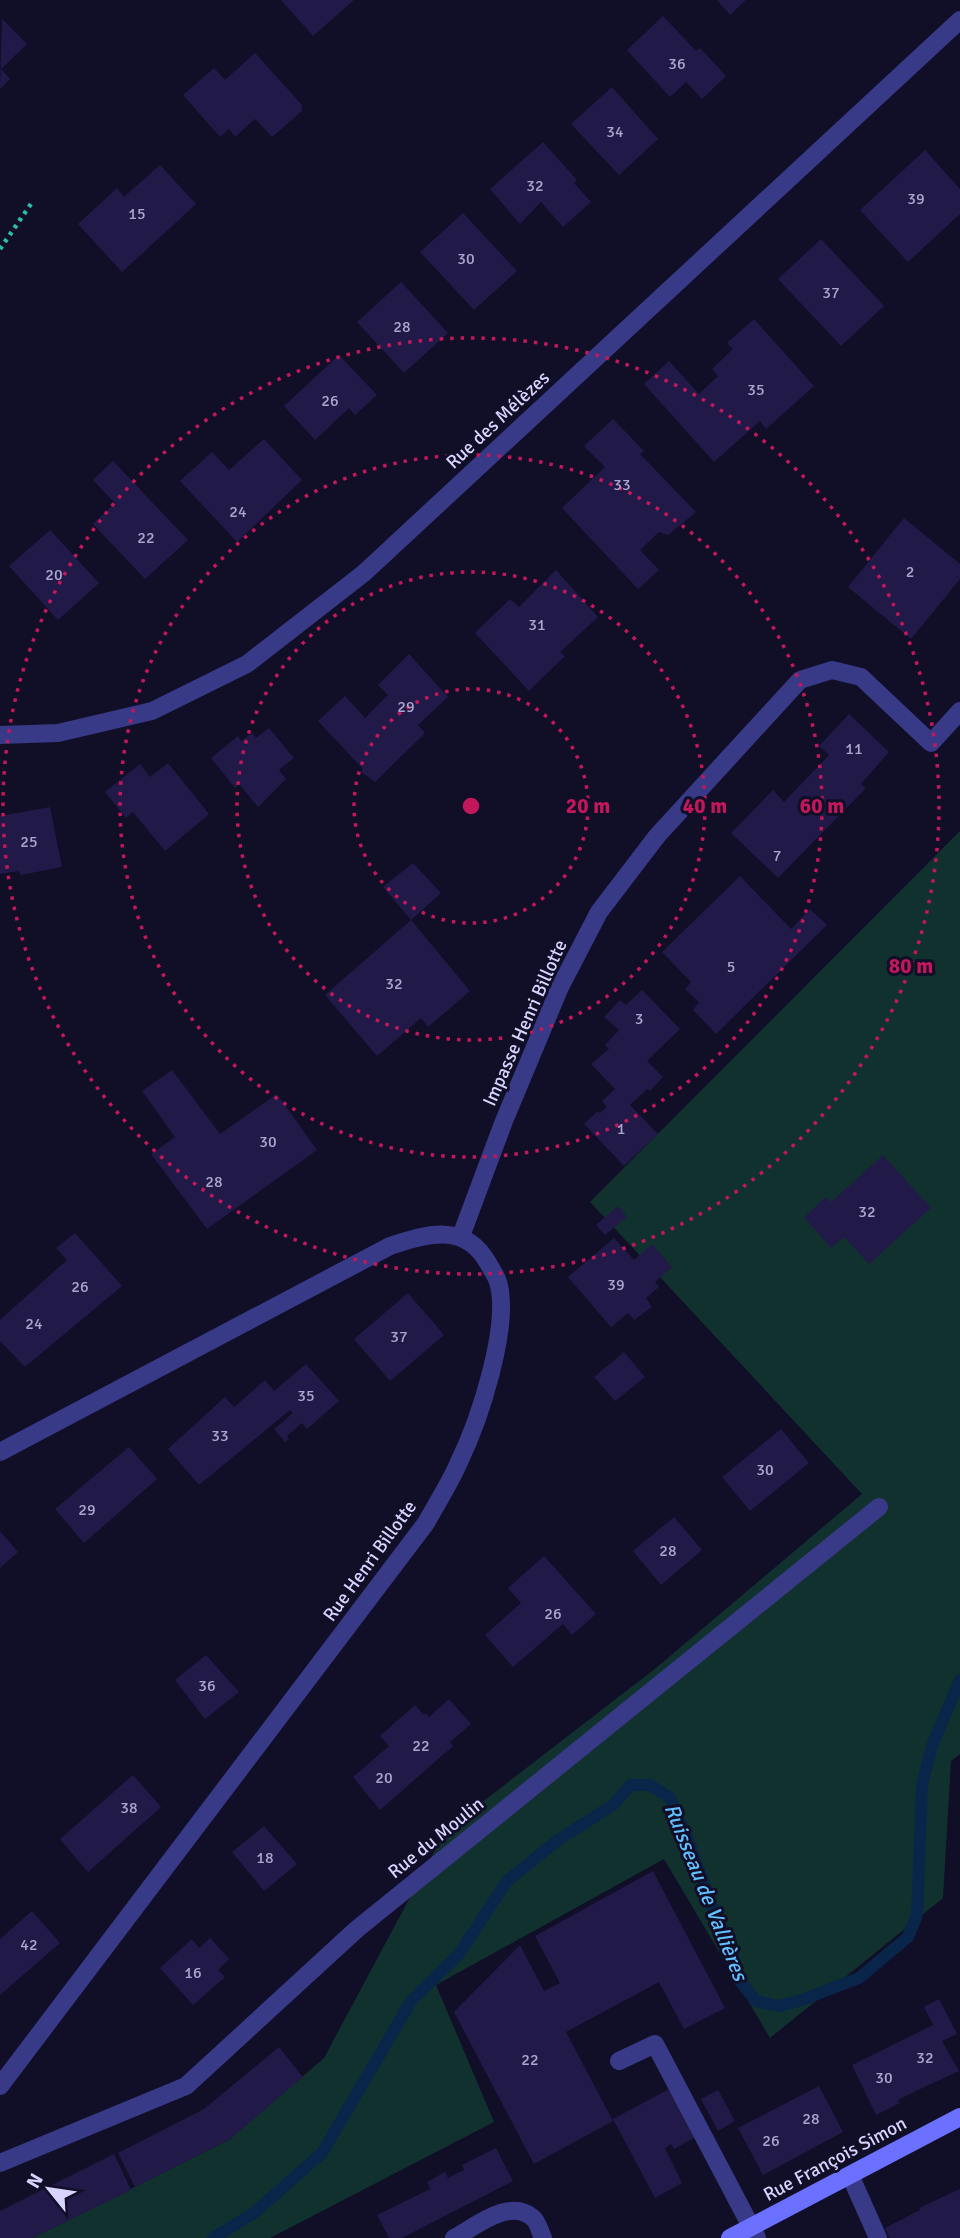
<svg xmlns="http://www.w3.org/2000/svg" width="960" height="2238" viewBox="0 0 960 2238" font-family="Signika,sans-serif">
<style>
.green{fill:#11312e}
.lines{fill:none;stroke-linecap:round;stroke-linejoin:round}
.stream{stroke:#0a254a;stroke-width:12}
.building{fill:#211a48}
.path{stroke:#2bbcab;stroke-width:4.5;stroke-dasharray:3.5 5;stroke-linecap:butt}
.service{stroke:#383987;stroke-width:18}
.minor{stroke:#383987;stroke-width:18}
.secondary{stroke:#6b70ff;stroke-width:18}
.ring{fill:none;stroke:#c2185b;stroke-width:3.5;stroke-dasharray:3.5 7}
.labels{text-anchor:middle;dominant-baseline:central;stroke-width:6;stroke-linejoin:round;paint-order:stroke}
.number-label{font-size:16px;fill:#aaa6d1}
.street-label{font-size:19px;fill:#d7d4ff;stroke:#110e27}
.water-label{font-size:21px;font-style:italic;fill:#62bfff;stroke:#110e27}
.centre{fill:#c2185b;stroke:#110e27;stroke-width:3.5}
.ring-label{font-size:21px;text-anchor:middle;font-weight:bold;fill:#c2185b;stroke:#110e27;stroke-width:6;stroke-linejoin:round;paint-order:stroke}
</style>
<rect width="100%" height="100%" fill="#110e27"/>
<polygon class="green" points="960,831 960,1754 951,1761 943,1898 770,2038 664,1859 436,1985 494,2122 270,2238 32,2238 230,2139 324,2058 446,1830 656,1668 862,1494 590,1202"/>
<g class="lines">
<polyline class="stream" points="213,2238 254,2213 322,2153 411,2001 459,1954 507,1881 558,1840 613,1805 631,1785 650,1785 670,1798 688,1840 739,1980 756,2001 779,2006 802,2000 859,1978 908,1937 917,1915 922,1784 933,1743 960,1680"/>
</g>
<g class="building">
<polygon points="281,0 354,0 313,36"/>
<polygon points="717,0 746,0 730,15"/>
<polygon points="663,16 696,51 700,48 726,76 702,99 686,82 670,97 627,50"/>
<polygon points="2,19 27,44 1,69 10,79 0,89"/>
<polygon points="255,53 302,105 302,111 272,137 255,119 235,137 229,129 220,137 183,95 214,68 225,80"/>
<polygon points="612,87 658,139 619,175 571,124"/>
<polygon points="543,142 577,180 574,183 591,202 563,227 541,202 520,224 490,189"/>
<polygon points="925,150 960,189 960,214 908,262 860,210"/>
<polygon points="160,165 196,204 122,272 78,224 117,188 124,197"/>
<polygon points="463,213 517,271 474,310 420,252"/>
<polygon points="821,239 884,306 841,346 778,279"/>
<polygon points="401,282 448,333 404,373 357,322"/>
<polygon points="754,319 814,386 766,429 760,421 714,462 644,384 669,361 699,394 718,376 712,369 733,349 727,343"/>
<polygon points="339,355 377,395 355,415 349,408 315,440 284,406"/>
<polygon points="613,419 644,451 640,454 696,512 668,535 659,532 640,550 659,570 638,589 562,508 605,467 584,446"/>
<polygon points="264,439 302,480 237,542 180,481 212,452 229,470"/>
<polygon points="113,461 188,540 145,579 93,524 115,503 93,480"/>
<polygon points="904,518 960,564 960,579 911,639 848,587"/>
<polygon points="50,530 99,583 58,620 9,566"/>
<polygon points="556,570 598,617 560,652 565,656 529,691 475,633 510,599 519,607"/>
<polygon points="409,654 448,697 418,725 425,733 375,782 361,772 363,769 318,721 345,696 365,718 388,695 378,685"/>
<polygon points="849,714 889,752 861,784 866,788 778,878 731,833 773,790 784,802 829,755 819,746"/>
<polygon points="269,728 294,758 279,770 286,779 258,807 239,784 235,788 211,758 238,736 241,741 252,733 256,738"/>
<polygon points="168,763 209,814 165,851 133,812 126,818 105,792 140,764 150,777"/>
<polygon points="50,807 62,867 21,875 18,871 0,874 0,816"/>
<polygon points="413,863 441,893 411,920 470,991 428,1027 421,1018 377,1056 325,995 411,920 383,887"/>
<polygon points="740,876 791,929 810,909 827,925 716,1034 693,1010 699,1002 685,989 691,982 662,952"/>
<polygon points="642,990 680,1029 647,1061 663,1077 650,1091 647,1089 630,1105 658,1134 624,1166 584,1124 598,1111 600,1113 607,1107 602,1101 615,1089 591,1064 609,1049 605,1045 619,1030 604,1017 620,1000 626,1005"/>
<polygon points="172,1070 220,1134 277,1094 317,1150 207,1229 151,1154 175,1137 142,1091"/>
<polygon points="883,1155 931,1208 869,1264 844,1237 831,1248 804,1217 826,1197 831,1202"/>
<polygon points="618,1206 627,1217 605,1235 596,1225"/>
<polygon points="75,1233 122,1286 25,1367 0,1341 0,1320 67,1260 56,1248"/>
<polygon points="614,1238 634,1260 652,1244 672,1267 655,1282 659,1287 646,1298 652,1307 634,1320 628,1313 611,1327 568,1277"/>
<polygon points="408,1293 444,1335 390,1381 354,1339"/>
<polygon points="624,1352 645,1377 615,1401 594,1377"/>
<polygon points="306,1364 339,1401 307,1429 302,1423 287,1436 289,1439 285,1442 274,1429 293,1413 290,1410 199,1485 168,1449 225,1397 234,1407 265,1380 274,1391"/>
<polygon points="781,1429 809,1463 750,1511 722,1477"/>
<polygon points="129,1447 157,1479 84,1543 55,1509"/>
<polygon points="674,1517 702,1550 661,1585 633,1551"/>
<polygon points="0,1531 18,1552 0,1568"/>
<polygon points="544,1556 596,1614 572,1635 563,1624 513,1667 485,1635 521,1603 508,1588"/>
<polygon points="206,1655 239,1692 205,1719 175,1680"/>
<polygon points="449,1699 471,1724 450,1742 453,1746 380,1810 353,1777 389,1746 380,1736 415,1705 424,1715 426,1713 429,1717"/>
<polygon points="133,1775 161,1807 88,1872 60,1839"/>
<polygon points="264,1826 297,1864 264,1891 232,1852"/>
<polygon points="653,1871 725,2008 684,2029 659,1982 566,2032 613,2121 534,2164 454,2012 520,1945 544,1991 560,1983 535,1936"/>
<polygon points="32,1911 60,1943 0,1995 0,1939"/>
<polygon points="210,1938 229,1959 218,1970 225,1977 193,2005 160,1968 192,1939 199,1948"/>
<polygon points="939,1999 957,2034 942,2041 959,2071 916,2091 898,2100 900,2103 876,2115 852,2065 933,2025 924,2007"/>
<polygon points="279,2047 303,2077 230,2139 135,2187 118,2153 204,2109"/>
<polygon points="819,2086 843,2132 763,2175 738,2128"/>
<polygon points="671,2088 697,2136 674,2149 671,2144 665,2148 682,2183 655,2198 613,2119"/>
<polygon points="718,2090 735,2121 718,2131 701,2099"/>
<polygon points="496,2148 513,2181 402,2238 389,2238 377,2215 430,2189 427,2182 445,2172 448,2178 464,2170 462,2165"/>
<polygon points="114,2154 131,2190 32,2238 0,2238 0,2211"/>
<polygon points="960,2189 960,2238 890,2238 885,2228 920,2210 919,2208"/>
</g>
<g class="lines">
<polyline class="path" points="0,249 33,201"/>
<g class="service">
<polyline points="619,2061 655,2044 757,2238"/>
<polyline points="850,2175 878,2238"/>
<path d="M454,2238C475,2227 510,2197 533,2218C538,2222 540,2232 543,2238"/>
</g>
<g class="minor">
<polyline points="0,735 58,733 152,711 247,664 364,573 960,20"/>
<polyline points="461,1236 504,1121 560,987 599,912 657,836 800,680 832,670 861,677 931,743 960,711"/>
<path d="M0,1452L390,1246C427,1234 465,1222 488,1263C491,1269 496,1275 498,1282C511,1325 479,1421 459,1462C450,1483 437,1503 426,1523L0,2086"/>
<polyline points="0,2163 186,2086 357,1929 879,1507"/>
</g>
<polyline class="secondary" points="730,2238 960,2117"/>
</g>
<g class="ring">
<circle cx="471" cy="806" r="117"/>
<circle cx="471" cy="806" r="234"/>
<circle cx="471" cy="806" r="351"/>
<circle cx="471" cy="806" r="468"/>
</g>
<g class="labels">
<g class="number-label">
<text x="677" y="64">36</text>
<text x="615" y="132">34</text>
<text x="535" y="186">32</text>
<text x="916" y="199">39</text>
<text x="137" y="214">15</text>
<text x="466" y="259">30</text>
<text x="831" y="293">37</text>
<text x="402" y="327">28</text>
<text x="756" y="390">35</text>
<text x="330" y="401">26</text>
<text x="622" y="485">33</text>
<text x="238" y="512">24</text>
<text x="146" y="538">22</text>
<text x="910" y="572">2</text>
<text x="54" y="575">20</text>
<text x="537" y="625">31</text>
<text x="406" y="707">29</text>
<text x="854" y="749">11</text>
<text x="29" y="842">25</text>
<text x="777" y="856">7</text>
<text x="731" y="967">5</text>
<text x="394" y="984">32</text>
<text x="639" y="1019">3</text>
<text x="621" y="1129">1</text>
<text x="268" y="1142">30</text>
<text x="214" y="1182">28</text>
<text x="867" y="1212">32</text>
<text x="616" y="1285">39</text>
<text x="80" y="1287">26</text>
<text x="34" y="1324">24</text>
<text x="399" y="1337">37</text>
<text x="306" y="1396">35</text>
<text x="220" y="1436">33</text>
<text x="765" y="1470">30</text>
<text x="87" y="1510">29</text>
<text x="668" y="1551">28</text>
<text x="553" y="1614">26</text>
<text x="207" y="1686">36</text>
<text x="421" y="1746">22</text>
<text x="384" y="1778">20</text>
<text x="129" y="1808">38</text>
<text x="265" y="1858">18</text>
<text x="29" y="1945">42</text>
<text x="193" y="1973">16</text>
<text x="925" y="2058">32</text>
<text x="530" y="2060">22</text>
<text x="884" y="2078">30</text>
<text x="811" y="2119">28</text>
<text x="771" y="2141">26</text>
</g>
<g class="street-label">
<text transform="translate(498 420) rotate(-43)">Rue des Mélèzes</text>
<text transform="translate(525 1023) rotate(-66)">Impasse Henri Billotte</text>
<text transform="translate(370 1561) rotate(-54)">Rue Henri Billotte</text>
<text transform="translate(436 1838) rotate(-39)">Rue du Moulin</text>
<text transform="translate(835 2159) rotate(-28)">Rue François Simon</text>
</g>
<g class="water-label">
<text transform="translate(706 1892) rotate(68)">Ruisseau de Vallières</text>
</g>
</g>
<circle cx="471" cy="806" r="10" class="centre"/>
<g class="ring-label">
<text x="588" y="813">20 m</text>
<text x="705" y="813">40 m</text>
<text x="822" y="813">60 m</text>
<text x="911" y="973">80 m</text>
</g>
<g transform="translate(49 2189) rotate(300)" stroke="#110e27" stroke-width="5" paint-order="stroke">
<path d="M0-5L12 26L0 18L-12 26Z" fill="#d7d4ff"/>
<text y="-10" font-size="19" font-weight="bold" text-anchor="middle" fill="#d7d4ff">N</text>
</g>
</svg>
